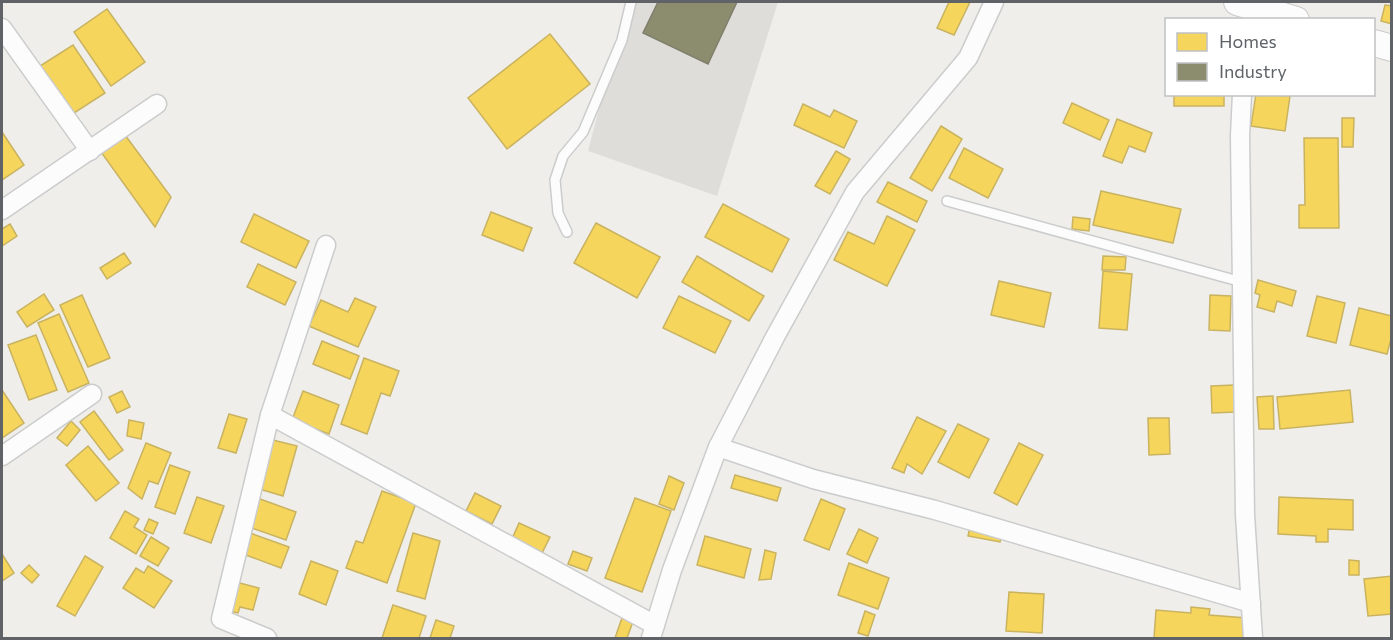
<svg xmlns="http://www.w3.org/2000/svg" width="1393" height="640" viewBox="0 0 1393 640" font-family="Commissioner,sans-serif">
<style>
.industrial{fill:#dfddda}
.homes{fill:#f6d55c;stroke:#c9b360;stroke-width:1.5}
.industry{fill:#8c8c6e;stroke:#7e806c;stroke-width:1.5}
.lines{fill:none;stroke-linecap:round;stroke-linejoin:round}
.lane-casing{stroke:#cbcccc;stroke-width:12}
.street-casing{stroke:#cbcccc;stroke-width:21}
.secondary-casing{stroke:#cacacb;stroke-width:28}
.lane{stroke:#fdfcfc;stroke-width:9}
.street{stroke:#fdfcfc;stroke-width:18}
.secondary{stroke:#fdfcfc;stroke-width:26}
</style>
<rect width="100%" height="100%" fill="#efeeea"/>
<polygon class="industrial" points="627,2 778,2 717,196 588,151"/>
<g class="homes">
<polygon points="949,2 970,2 954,35 937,28"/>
<polygon points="1385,5 1392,6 1392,24 1381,21"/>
<polygon points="107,9 145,62 111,86 74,32"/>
<polygon points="550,34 590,84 507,149 468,98"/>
<polygon points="73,45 105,93 71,115 40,66"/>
<rect x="1174" y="94" width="50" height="12"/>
<polygon points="1256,94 1290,96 1285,131 1251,126"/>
<polygon points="1072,103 1109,120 1100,140 1063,123"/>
<polygon points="803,104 830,117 834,110 857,121 844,148 794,125"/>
<polygon points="1342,118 1354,118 1353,147 1342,147"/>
<polygon points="1117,119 1152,133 1145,152 1129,146 1122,163 1103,156"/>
<polygon points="941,126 962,139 932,191 910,178"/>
<polygon points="2,132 24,165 2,180"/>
<polygon points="125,135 171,197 155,227 101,152"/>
<polygon points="1304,138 1338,138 1339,228 1299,228 1299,205 1305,205"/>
<polygon points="964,148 1003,169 988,198 949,178"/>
<polygon points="836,151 850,159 830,194 815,186"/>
<polygon points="888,182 927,201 917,222 877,202"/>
<polygon points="1101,191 1181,209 1173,243 1093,225"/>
<polygon points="723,204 789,239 772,272 705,237"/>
<polygon points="491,212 532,228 523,251 482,235"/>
<polygon points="254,214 309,241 296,268 241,242"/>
<polygon points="887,216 915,230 887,286 834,260 848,232 874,244"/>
<polygon points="1073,217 1090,219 1089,231 1072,229"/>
<polygon points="596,223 660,257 637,298 574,263"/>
<polygon points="10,224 17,236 2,246 2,229"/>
<polygon points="124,253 131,263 107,279 100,268"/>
<polygon points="697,256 764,296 749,321 682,282"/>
<polygon points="1103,256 1126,257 1125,270 1102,270"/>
<polygon points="258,264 296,282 285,305 247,287"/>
<polygon points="1103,271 1132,274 1127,330 1099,328"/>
<polygon points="1258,280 1296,291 1292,306 1277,301 1274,312 1257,307 1260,295 1255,293"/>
<polygon points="999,281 1051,293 1044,327 991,315"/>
<polygon points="44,294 54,310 27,327 17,312"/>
<polygon points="82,295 110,358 88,367 60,305"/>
<polygon points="1210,295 1231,296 1230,331 1209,330"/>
<polygon points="679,296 731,321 715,353 663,328"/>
<polygon points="1317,296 1345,303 1336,343 1307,336"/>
<polygon points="355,298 376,307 358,347 309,326 321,300 348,312"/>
<polygon points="1359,308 1392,316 1392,335 1387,354 1350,345"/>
<polygon points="59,314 89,383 68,392 38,323"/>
<polygon points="36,335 57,390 29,400 8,345"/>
<polygon points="322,341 359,356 350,379 313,364"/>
<polygon points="364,358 399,371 390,396 381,393 367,434 341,424"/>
<polygon points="1234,385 1235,412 1212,413 1211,386"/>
<polygon points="2,390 24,423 2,438"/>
<polygon points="1350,390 1353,422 1280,429 1277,397"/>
<polygon points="122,391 130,407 117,413 109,397"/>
<polygon points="303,391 339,405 329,434 292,420"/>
<polygon points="1273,396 1274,429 1259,429 1257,397"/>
<polygon points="94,411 123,450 109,460 80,422"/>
<polygon points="229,414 247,419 236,453 218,448"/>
<polygon points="917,417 946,431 922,474 907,464 904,473 892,468"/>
<polygon points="1148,418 1169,418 1170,454 1149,455"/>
<polygon points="129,420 144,423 141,439 127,436"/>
<polygon points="71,421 80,430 67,446 57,438"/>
<polygon points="958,424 989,439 969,478 938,462"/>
<polygon points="269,439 297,446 283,496 256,488"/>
<polygon points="146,443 171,453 158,484 149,481 142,499 128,488"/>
<polygon points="1019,443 1043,455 1017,505 994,493"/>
<polygon points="88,446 119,483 96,501 66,465"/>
<polygon points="170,465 190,472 175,514 155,507"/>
<polygon points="735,475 781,488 777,501 731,488"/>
<polygon points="669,476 684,483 674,510 659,504"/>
<polygon points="382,491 416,503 387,583 346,568 356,541 363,543"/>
<polygon points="475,493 501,506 492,524 466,511"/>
<polygon points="197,497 224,506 211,543 184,533"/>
<polygon points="1279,497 1353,500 1353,530 1328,529 1328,542 1316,542 1316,536 1278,534"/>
<polygon points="635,498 671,511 642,592 605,578"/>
<polygon points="260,499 296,512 286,540 249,527"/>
<polygon points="821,499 845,509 829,550 804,540"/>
<polygon points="125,511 139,519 134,527 147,535 136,554 110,538"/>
<polygon points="149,519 158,523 153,534 144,530"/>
<polygon points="519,523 550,537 542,553 512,539"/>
<polygon points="970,527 1002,534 1000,542 968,536"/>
<polygon points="859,529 878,538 867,563 847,554"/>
<polygon points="250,533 289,547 281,568 243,554"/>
<polygon points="413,533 440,541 425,599 397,591"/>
<polygon points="705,536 751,549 744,578 697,565"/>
<polygon points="151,537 169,548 158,566 140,556"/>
<polygon points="765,550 776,553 771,579 759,580"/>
<polygon points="573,551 592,558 587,571 568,564"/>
<polygon points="2,554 14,573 2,581"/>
<polygon points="85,556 103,567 75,616 57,606"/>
<polygon points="1349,560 1359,561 1359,575 1349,575"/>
<polygon points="311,561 338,571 326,605 299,594"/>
<polygon points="849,563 889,578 878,609 838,595"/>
<polygon points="29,565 39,575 32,583 21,573"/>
<polygon points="148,566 172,581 154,608 123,588 136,568 144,573"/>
<polygon points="1392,576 1392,614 1368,616 1364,579"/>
<polygon points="232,581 259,588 253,610 240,607 238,613 224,610"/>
<polygon points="1009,592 1044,594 1042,633 1006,631"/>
<polygon points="393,605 426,616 419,638 382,638"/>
<polygon points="1191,607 1210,609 1209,615 1247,618 1245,638 1154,638 1156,610 1191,613"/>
<polygon points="865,611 875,615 868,636 858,633"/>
<polygon points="623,615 634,619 627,638 615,638"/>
<polygon points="436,620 454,626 450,638 430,638"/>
</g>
<polygon class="industry" points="658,2 737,2 708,64 643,33"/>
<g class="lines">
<defs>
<g id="lane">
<polyline points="947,201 1242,282"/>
<polyline points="567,232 558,213 555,180 563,156 583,132 622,40 631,2"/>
</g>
<g id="street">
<polyline points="2,28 90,151"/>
<polyline points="1242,94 1240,136 1245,515 1253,638"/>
<polyline points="2,210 157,104"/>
<polyline points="270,415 655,625"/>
<polyline points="718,447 813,479 935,510 1251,603"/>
<polyline points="2,456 92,394"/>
<polyline points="267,638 221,619 270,415 326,245"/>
<polyline points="651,638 672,570 718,447 775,337 855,192 968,58 994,2"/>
</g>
<g id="secondary">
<polyline points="1237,2 1296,20"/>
<polyline points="1374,43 1392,48"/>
</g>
</defs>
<use href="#lane" class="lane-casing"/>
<use href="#street" class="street-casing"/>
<use href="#secondary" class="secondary-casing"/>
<use href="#lane" class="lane"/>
<use href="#street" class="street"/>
<use href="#secondary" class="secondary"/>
</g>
<rect width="1393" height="640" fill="none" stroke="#5f6368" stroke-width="6"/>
<rect x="1165" y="18" width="210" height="78" fill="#ffffff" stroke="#bfc1c3" stroke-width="1.5"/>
<rect x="1177" y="33" width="30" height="18" fill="#f6d55c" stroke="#bfc1c3" stroke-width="1.5"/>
<text x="1219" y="48" font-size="18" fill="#5f6368">Homes</text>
<rect x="1177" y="63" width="30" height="18" fill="#8c8c6e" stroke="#bfc1c3" stroke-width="1.5"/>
<text x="1219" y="78" font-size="18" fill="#5f6368">Industry</text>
</svg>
